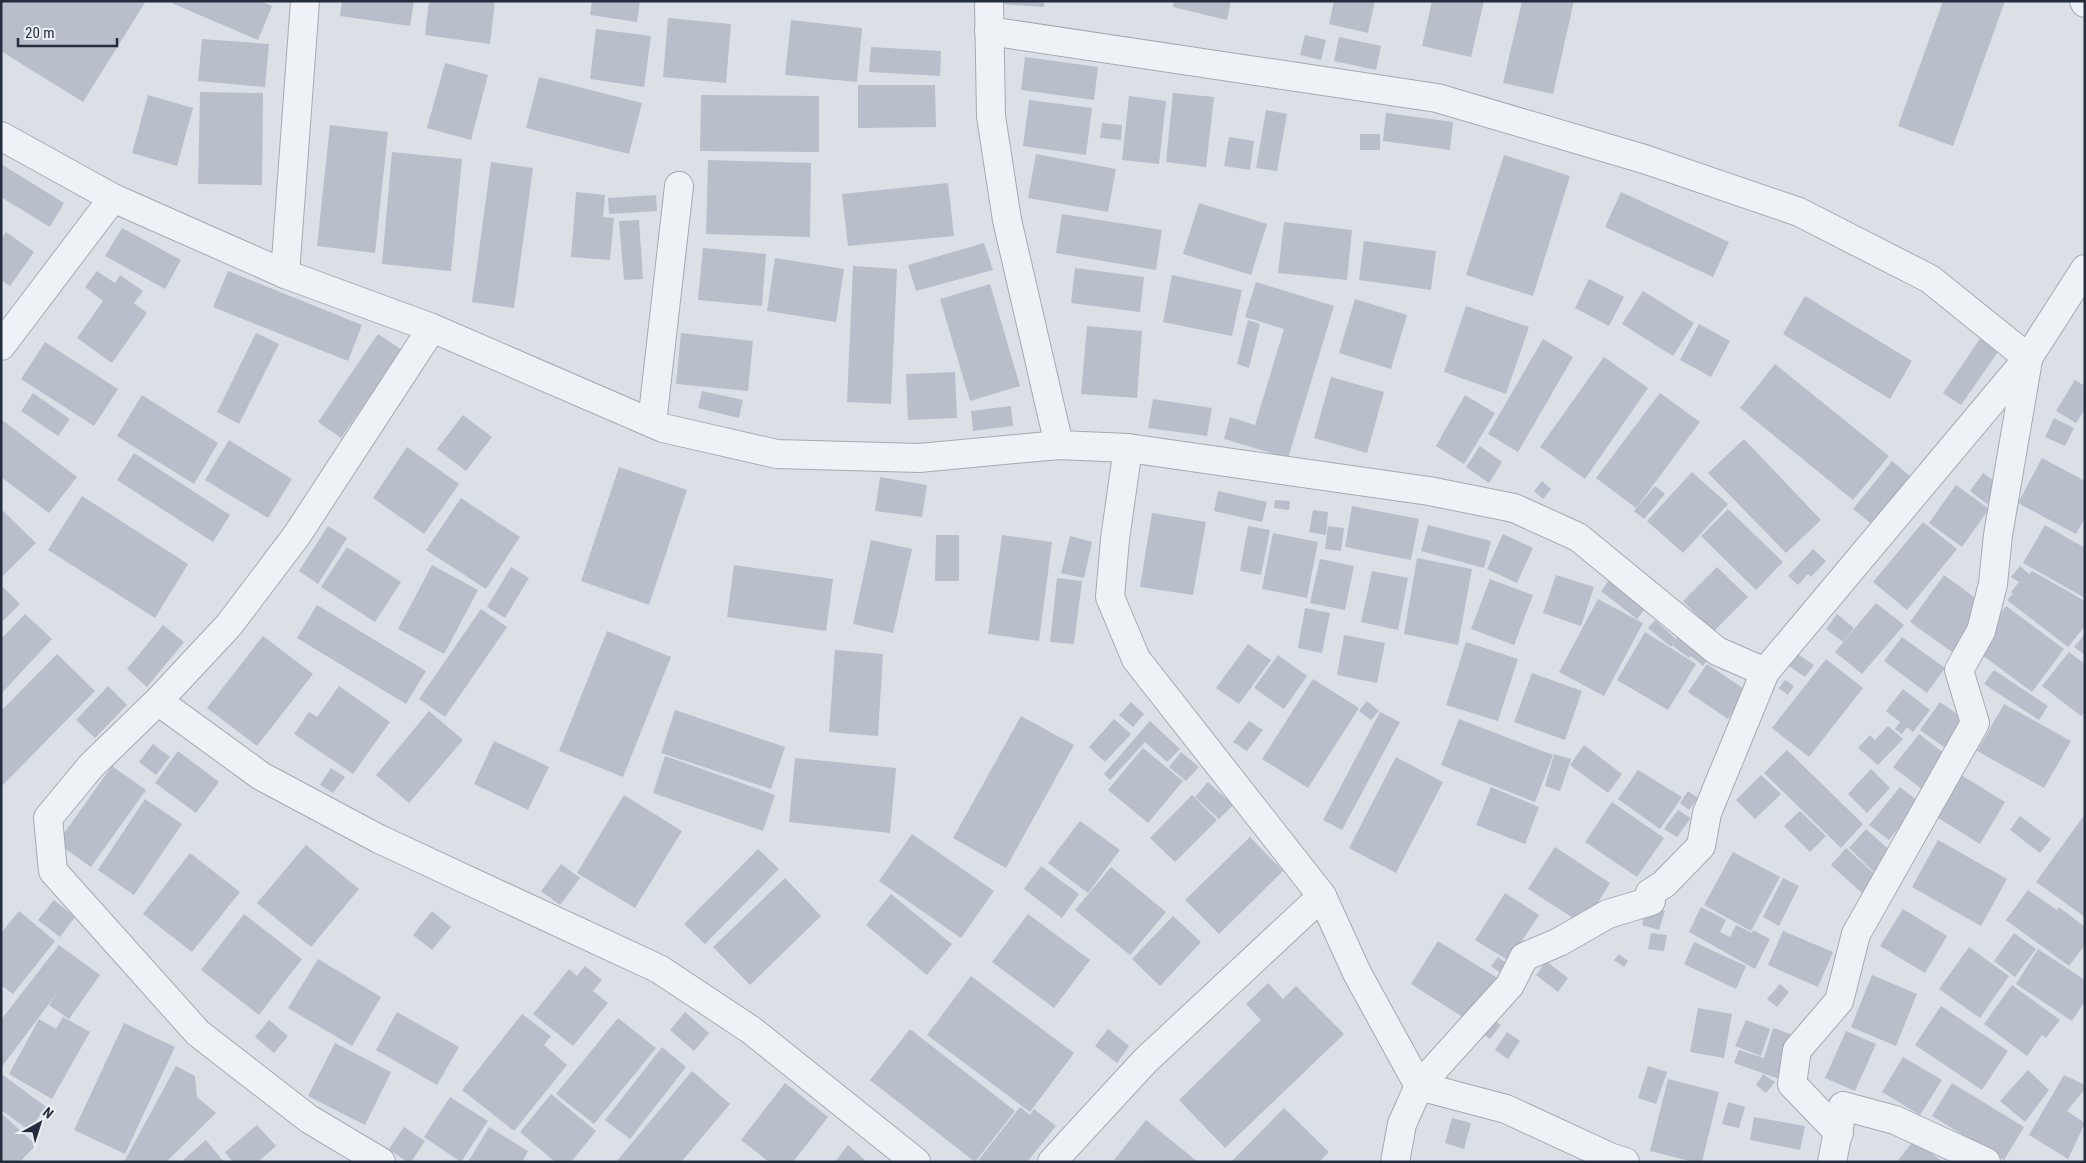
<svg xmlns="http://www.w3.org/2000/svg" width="2086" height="1163" viewBox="0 0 2086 1163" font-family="'Roboto Condensed',sans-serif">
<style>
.building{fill:#b8beca}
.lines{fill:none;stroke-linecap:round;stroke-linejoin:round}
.street-casing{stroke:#a4aab4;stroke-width:30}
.street{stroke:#eef1f5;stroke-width:28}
</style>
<rect width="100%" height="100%" fill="#dbe0e7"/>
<g class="building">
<polygon points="1,1 146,1 83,102 1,51"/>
<polygon points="167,1 260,1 272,6 258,40"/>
<polygon points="342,1 414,1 410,26 340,16"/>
<polygon points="429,1 495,1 490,44 425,35"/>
<polygon points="592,1 640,1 637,22 590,15"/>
<polygon points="1003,1 1044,1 1044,7 1002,4"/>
<polygon points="1174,1 1231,1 1227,20 1173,7"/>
<polygon points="1334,1 1375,1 1368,33 1329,24"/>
<polygon points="1432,1 1484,1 1471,57 1422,46"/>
<polygon points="1522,1 1574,1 1553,94 1503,83"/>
<polygon points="1943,1 2005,1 1953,146 1898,126"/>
<polygon points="668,18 731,24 726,83 663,77"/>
<polygon points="791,20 862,28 857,82 785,75"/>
<polygon points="596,29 651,36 644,87 590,79"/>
<polygon points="1305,35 1326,40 1321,60 1300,55"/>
<polygon points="1339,37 1381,46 1376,70 1334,61"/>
<polygon points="202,39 269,44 265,87 198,81"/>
<polygon points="871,47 941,51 940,76 869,72"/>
<polygon points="1025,57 1098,67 1094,100 1021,90"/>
<polygon points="445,63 488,75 471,140 427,128"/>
<polygon points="539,77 642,103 629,154 526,128"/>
<polygon points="858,85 935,85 936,127 858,128"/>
<polygon points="200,92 263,93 262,185 198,184"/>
<polygon points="1173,93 1214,97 1206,167 1166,162"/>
<polygon points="148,95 193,108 177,166 132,153"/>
<polygon points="701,95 819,96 819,152 700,151"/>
<polygon points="1129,96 1166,101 1159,164 1122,160"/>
<polygon points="1029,100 1092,108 1086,155 1023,146"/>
<polygon points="1266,110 1287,114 1277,171 1256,168"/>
<polygon points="1386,113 1453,122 1450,150 1383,141"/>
<polygon points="1102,123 1122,125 1121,140 1100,138"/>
<polygon points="330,125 388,132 375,253 317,246"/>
<rect x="1360" y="134" width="20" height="16"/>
<polygon points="1229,137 1254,141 1250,170 1224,166"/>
<polygon points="392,152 462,159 451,271 382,264"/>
<polygon points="1036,154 1116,169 1108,212 1028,198"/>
<polygon points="1504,155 1570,176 1533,296 1466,275"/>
<polygon points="708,160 811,163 810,237 706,234"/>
<polygon points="491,162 533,168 514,308 472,302"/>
<polygon points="1,164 64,203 50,227 1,197"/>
<polygon points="948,183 954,236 848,246 842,194"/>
<polygon points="576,192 605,195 603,217 614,218 610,260 571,257"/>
<polygon points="1621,192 1729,242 1713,277 1605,227"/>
<polygon points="656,195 657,211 609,214 608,198"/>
<polygon points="1199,203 1267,224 1251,275 1183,254"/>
<polygon points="1062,214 1162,230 1156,270 1056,253"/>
<polygon points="639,220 643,279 624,280 619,221"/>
<polygon points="1284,222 1352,230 1347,280 1278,273"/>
<polygon points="122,228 181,260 165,289 105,256"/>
<polygon points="6,232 34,252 10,286 1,280 1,239"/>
<polygon points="1364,241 1436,251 1431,290 1359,280"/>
<polygon points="984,243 993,270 916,291 908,265"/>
<polygon points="703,248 766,254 762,306 698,300"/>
<polygon points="775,258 844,269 836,322 767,311"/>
<polygon points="853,266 897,269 891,404 847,402"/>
<polygon points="1075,268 1144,277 1140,312 1071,303"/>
<polygon points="97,271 115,283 120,275 143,291 134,303 147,313 112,363 77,338 103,301 85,287"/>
<polygon points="228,271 362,325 348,361 213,307"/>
<polygon points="1172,275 1242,290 1232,336 1163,322"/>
<polygon points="1589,279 1624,297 1609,326 1575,308"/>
<polygon points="1256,282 1334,306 1288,458 1224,439 1230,417 1255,425 1284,329 1245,317"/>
<polygon points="990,284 1020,386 970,401 940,299"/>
<polygon points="1643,291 1694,323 1673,356 1622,324"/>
<polygon points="1805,296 1912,361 1890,399 1783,334"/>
<polygon points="1355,299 1407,315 1391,369 1339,353"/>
<polygon points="1466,306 1529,327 1506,394 1444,372"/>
<polygon points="1248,320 1260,324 1249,368 1237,364"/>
<polygon points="1699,324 1730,341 1711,377 1680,360"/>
<polygon points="1087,326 1142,331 1137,398 1081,394"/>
<polygon points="256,333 279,344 239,424 217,412"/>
<polygon points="681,333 753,341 748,391 676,384"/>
<polygon points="378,334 402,350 341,438 318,422"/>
<polygon points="1982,336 2000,349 1961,405 1943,393"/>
<polygon points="1543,339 1573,357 1518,452 1488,434"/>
<polygon points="45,342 118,389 94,426 21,379"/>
<polygon points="1604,357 1648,388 1585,479 1540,447"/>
<polygon points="1775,364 1889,456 1853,500 1740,408"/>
<polygon points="955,372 957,418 908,420 906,374"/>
<polygon points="1331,377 1384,392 1367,453 1314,438"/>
<polygon points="2075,380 2085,386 2085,410 2076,423 2056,411"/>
<polygon points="702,391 743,400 739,418 698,408"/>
<polygon points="33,393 70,419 58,436 21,411"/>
<polygon points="1660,393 1700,422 1636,508 1596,478"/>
<polygon points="142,395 218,443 194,484 117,436"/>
<polygon points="1465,395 1495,413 1464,464 1436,446"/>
<polygon points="1153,399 1212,408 1207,436 1148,428"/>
<polygon points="1011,406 1013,426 973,431 971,411"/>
<polygon points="463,415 492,437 466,471 437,449"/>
<polygon points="2054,418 2074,428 2065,446 2045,437"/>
<polygon points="2,420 77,477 49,513 1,477"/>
<polygon points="1744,439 1821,520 1786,553 1708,473"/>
<polygon points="229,440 292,479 268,518 205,480"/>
<polygon points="1480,446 1502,462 1489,483 1466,467"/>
<polygon points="407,447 459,484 424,534 373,498"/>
<polygon points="134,453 230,515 213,542 117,480"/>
<polygon points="2042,458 2085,481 2085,518 2076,534 2018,503"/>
<polygon points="1892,461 1916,481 1877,528 1853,509"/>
<polygon points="619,467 687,490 649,605 581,581"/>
<polygon points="1692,472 1728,504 1683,553 1647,521"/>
<polygon points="1983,473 2001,486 1987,504 1970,491"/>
<polygon points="880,477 927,485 922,517 875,511"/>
<polygon points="1542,481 1551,489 1543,499 1534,491"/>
<polygon points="1956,485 1989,509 1962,547 1929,523"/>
<polygon points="1655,486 1665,494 1644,519 1634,511"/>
<polygon points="1218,491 1267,502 1262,522 1214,511"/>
<polygon points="82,496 188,564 155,618 48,550"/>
<polygon points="461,498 520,537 486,589 426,550"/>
<polygon points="1275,500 1290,501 1289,510 1274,508"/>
<polygon points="1352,506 1419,519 1411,560 1345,547"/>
<polygon points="1,509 36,543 3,576 1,574"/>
<polygon points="1728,509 1783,562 1756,590 1701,536"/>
<polygon points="1313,510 1328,512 1326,535 1309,532"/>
<polygon points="1152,513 1206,522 1193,595 1140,587"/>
<polygon points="1923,522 1957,549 1907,610 1873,582"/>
<polygon points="1428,525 1491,541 1484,568 1421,551"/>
<polygon points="2045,525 2085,548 2085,598 2023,563"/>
<polygon points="328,526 347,538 318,584 299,571"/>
<polygon points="1248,526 1270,530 1261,575 1240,571"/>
<polygon points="1328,526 1344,528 1341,551 1325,549"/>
<polygon points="1273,533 1318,542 1307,598 1262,589"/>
<polygon points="1503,534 1533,548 1517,583 1487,569"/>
<polygon points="936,535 959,535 959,581 935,581"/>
<polygon points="1002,535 1052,542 1039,641 988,634"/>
<polygon points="1070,536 1092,542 1084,578 1061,573"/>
<polygon points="871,540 912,549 893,633 853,624"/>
<polygon points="347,547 401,582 375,622 321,587"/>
<polygon points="1813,549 1826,561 1811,577 1808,574 1798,585 1788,576"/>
<polygon points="1417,558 1472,569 1458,645 1404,634"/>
<polygon points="1320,559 1354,566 1345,610 1310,603"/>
<polygon points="432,565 478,590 444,654 398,629"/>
<polygon points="734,565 833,579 826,631 727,617"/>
<polygon points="2020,566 2029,574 2032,571 2085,601 2085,626 2068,647 2007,600 2013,594 2011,592 2019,582 2011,577"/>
<polygon points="511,567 529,578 505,618 487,607"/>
<polygon points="1717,567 1748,597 1713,632 1683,601"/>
<polygon points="1372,571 1408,578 1398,630 1361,622"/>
<polygon points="1556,575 1594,587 1581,626 1543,613"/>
<polygon points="1944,575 1985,605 1956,655 1910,622"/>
<polygon points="1057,578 1082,581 1074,644 1050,642"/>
<polygon points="1490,579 1533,595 1514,645 1471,629"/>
<polygon points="1609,580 1646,608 1637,619 1601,591"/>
<polygon points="1,585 20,604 1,623"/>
<polygon points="1598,599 1643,623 1604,696 1559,672"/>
<polygon points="1876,603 1904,625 1862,674 1835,652"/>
<polygon points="317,605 426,671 406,704 297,638"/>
<polygon points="2006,606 2064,649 2032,692 1974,649"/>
<polygon points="1305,608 1330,613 1322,653 1298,648"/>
<polygon points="481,609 507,627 445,717 419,699"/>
<polygon points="25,614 52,639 1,694 1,639"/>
<polygon points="1837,614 1854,628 1843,642 1826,629"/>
<polygon points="1655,620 1676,639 1685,629 1713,652 1703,666 1691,656 1689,658 1672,645 1671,647 1648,628"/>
<polygon points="163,625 184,642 147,687 127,669"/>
<polygon points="607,631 671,657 623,777 559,751"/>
<polygon points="1645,632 1696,664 1668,710 1617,680"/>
<polygon points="2085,634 2085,655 2074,647"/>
<polygon points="1344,635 1385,643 1377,683 1337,675"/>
<polygon points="263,636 313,674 257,746 207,708"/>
<polygon points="1902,637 1945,668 1927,693 1884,661"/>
<polygon points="1466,642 1518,659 1498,721 1446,705"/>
<polygon points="1248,644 1271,660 1239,704 1216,688"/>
<polygon points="835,650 883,654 878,736 829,732"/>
<polygon points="1795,652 1814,665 1805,677 1786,664"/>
<polygon points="2069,652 2085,664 2085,712 2081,716 2042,686"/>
<polygon points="57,654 95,691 1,787 1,711"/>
<polygon points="1278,655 1307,676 1284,709 1254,688"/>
<polygon points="1826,659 1863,688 1809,757 1772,728"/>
<polygon points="1707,664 1747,691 1728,719 1688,692"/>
<polygon points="1994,670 2048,706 2039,720 1984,684"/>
<polygon points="1532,673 1582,691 1565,740 1514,722"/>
<polygon points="1313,679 1359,708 1308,788 1262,759"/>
<polygon points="1785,680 1794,686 1788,695 1779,688"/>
<polygon points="108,686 127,705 95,738 76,720"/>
<polygon points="339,686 390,722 353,774 294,734 309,712 317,717"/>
<polygon points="1903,689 1930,710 1913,732 1907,727 1902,734 1895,729 1900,722 1886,711"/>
<polygon points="1367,701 1379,711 1371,720 1359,711"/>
<polygon points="1131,702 1144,714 1133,727 1119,715"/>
<polygon points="1940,702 1964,719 1944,747 1920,730"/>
<polygon points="2004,704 2071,741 2044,788 1977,751"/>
<polygon points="675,710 785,747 771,789 661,753"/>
<polygon points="429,711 463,740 409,803 376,775"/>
<polygon points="1380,712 1400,722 1342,830 1323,820"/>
<polygon points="1021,716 1074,745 1006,868 953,838"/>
<polygon points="1114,719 1131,734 1105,762 1089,747"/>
<polygon points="1459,719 1553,755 1535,802 1441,765"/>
<polygon points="1150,721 1180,749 1167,762 1145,742 1110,780 1104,774"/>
<polygon points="1249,721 1263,730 1247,751 1233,742"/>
<polygon points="1888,726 1903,739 1878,765 1858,748 1870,735 1875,740"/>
<polygon points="1919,734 1949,757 1923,790 1893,767"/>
<polygon points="494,741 549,767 528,810 474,784"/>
<polygon points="153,744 170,757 156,775 139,762"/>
<polygon points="1584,745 1622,774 1608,793 1570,765"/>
<polygon points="1143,748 1183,781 1148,823 1108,790"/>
<polygon points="1787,750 1863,824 1841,848 1764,773"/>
<polygon points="178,751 219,782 196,813 155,783"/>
<polygon points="1181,752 1199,767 1186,781 1169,767"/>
<polygon points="1554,754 1571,759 1560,791 1545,786"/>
<polygon points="665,756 775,795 763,831 653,793"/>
<polygon points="1396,757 1443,782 1396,873 1349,848"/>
<polygon points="795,758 896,768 890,833 789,822"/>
<polygon points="112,766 146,790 91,867 57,843"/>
<polygon points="331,768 345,777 333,793 320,785"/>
<polygon points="1871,769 1890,788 1867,813 1848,794"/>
<polygon points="1638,770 1682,797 1660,829 1618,799"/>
<polygon points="1761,775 1781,794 1755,819 1736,800"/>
<polygon points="1961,775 2005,802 1980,844 1935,816"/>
<polygon points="1208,782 1233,805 1219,819 1195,797"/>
<polygon points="1491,787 1539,807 1525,844 1476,825"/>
<polygon points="1900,787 1919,802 1889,840 1869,825"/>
<polygon points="1688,791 1698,798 1689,810 1680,803"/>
<polygon points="624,795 682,831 635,908 577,873"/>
<polygon points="1192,795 1217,820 1175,862 1150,838"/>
<polygon points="145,799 182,824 134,895 98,870"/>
<polygon points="1612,802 1664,838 1637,877 1585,842"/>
<polygon points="1678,810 1691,818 1677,837 1664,829"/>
<polygon points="1800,811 1826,836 1810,852 1784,826"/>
<polygon points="2085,814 2085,917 2036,882"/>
<polygon points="2020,816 2051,839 2040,853 2010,830"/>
<polygon points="1080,821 1120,850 1088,893 1048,863"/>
<polygon points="1866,829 1895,855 1876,874 1849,848"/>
<polygon points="912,834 994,891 961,938 879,881"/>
<polygon points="1250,837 1283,871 1219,934 1185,900"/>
<polygon points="1938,840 2007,879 1981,926 1912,887"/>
<polygon points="306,845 359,889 311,947 257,903"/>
<polygon points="1555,847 1610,883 1584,925 1528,889"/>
<polygon points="1846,848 1878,877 1863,894 1831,865"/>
<polygon points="758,849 779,869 705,944 684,924"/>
<polygon points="1733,852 1780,877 1751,931 1704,905"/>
<polygon points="190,853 240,892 192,952 143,914"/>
<polygon points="561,864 580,878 560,905 541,891"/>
<polygon points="1041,866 1079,894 1062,918 1024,889"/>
<polygon points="1111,867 1166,912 1130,955 1075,910"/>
<polygon points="785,878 821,916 750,985 713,947"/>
<polygon points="1783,878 1799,886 1779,926 1763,917"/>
<polygon points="2028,890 2057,910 2059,907 2085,927 2085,945 2069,966 2006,920"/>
<polygon points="1505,893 1539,915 1509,961 1475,940"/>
<polygon points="891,894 952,944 927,975 866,925"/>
<polygon points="54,900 75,917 60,937 38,920"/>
<polygon points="1647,906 1665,911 1659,930 1642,925"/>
<polygon points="1701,907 1726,920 1720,932 1730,937 1736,925 1752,933 1753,930 1770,939 1755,969 1689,932"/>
<polygon points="1903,909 1947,936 1925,973 1880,946"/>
<polygon points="19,911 55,941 13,994 1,985 1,933"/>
<polygon points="432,911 451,927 432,950 413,935"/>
<polygon points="244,914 302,959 259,1015 201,970"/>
<polygon points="1028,914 1090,960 1054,1008 992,962"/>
<polygon points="1173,916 1201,942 1160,986 1132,959"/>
<polygon points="1783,931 1833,952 1818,987 1768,965"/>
<polygon points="1651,933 1667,935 1664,951 1648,949"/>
<polygon points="2014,933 2036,949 2015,977 1994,961"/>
<polygon points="1438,941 1499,979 1472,1023 1411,984"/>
<polygon points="1694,942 1746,966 1736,989 1684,964"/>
<polygon points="59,945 100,975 69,1019 49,1005 60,989 1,1068 1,1020"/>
<polygon points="1969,947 2009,976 1980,1018 1939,989"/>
<polygon points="2038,949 2085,980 2085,1001 2072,1021 2016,984"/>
<polygon points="1619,954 1628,961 1624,967 1614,960"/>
<polygon points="1498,957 1514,969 1507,978 1491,966"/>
<polygon points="318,959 381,997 352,1046 288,1008"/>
<polygon points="1546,961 1568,978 1558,992 1536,975"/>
<polygon points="585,966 602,980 593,991 608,1003 573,1046 533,1014 569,969 577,976"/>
<polygon points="1872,975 1917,994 1896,1046 1851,1027"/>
<polygon points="971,976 1074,1053 1030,1112 927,1035"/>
<polygon points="1268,983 1283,999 1296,986 1344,1034 1225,1148 1179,1100 1261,1020 1246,1004"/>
<polygon points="1780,984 1789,992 1777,1007 1767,999"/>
<polygon points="2012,985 2060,1020 2046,1038 2042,1035 2027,1056 1984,1024"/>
<polygon points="1941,1006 2008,1051 1982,1090 1915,1045"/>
<polygon points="1698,1008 1732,1014 1724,1058 1690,1052"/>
<polygon points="397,1012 459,1047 437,1085 376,1050"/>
<polygon points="685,1012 709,1033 694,1051 670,1030"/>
<polygon points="522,1014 551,1036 544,1045 567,1065 514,1131 462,1090"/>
<polygon points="1488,1016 1501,1025 1490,1039 1478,1030"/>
<polygon points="63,1017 90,1032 52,1099 9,1074 39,1019 56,1029"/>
<polygon points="618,1018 656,1048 594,1124 556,1094"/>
<polygon points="269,1020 288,1036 274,1053 255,1037"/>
<polygon points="1746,1020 1770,1029 1761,1056 1735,1046"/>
<polygon points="124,1023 175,1047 125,1154 74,1130"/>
<polygon points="1773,1028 1797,1036 1782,1080 1734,1063 1739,1050 1764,1058"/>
<polygon points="910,1029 1015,1111 975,1162 870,1080"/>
<polygon points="1108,1029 1129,1046 1117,1063 1095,1046"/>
<polygon points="1846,1031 1876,1044 1855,1091 1825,1078"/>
<polygon points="1507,1032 1520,1041 1508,1059 1495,1050"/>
<polygon points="335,1043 391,1072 365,1125 308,1096"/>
<polygon points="662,1047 686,1067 630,1139 605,1120"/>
<polygon points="1903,1057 1942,1080 1920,1115 1882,1092"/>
<polygon points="176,1066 195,1076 197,1097 216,1113 166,1162 124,1162"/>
<polygon points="1648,1066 1667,1072 1656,1104 1638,1098"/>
<polygon points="2028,1070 2049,1090 2025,1122 2000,1101"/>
<polygon points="692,1071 730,1104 681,1162 616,1162"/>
<polygon points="1763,1074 1775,1082 1766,1093 1756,1085"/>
<polygon points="3,1075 46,1107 29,1130 1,1110 1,1077"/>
<polygon points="2064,1075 2085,1085 2085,1089 2067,1111 2085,1123 2068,1159 2029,1135"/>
<polygon points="1668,1079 1719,1092 1702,1162 1693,1162 1650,1151"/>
<polygon points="785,1083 828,1117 793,1162 769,1162 741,1140"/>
<polygon points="1952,1083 2024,1127 2004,1160 1932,1116"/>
<polygon points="551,1094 596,1131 571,1162 555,1162 520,1132"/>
<polygon points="450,1097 488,1121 461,1162 424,1137"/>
<polygon points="1728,1102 1745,1107 1739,1128 1722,1124"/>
<polygon points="1020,1107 1030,1115 1034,1109 1056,1126 1027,1162 977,1162"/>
<polygon points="1284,1108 1329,1152 1319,1162 1231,1162"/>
<polygon points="1,1113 36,1145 20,1162 1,1162"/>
<polygon points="1754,1117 1805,1126 1800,1150 1750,1140"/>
<polygon points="1452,1118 1471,1123 1464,1149 1445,1143"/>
<polygon points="1146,1120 1198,1162 1114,1160"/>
<polygon points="257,1125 276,1146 258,1162 233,1162 225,1152"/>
<polygon points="404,1127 425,1141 411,1162 407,1162 389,1149"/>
<polygon points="489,1127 528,1151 522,1162 468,1162"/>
<polygon points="206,1140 224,1162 185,1162 183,1160"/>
<polygon points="1914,1140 1943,1162 1897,1162"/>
<polygon points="848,1145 867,1162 835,1162"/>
</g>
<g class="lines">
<defs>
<g id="street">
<polyline points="989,1 991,116 1007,220 1059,445"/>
<polyline points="2084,1 2085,3"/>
<polyline points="989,31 1437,98 1644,159 1799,212 1930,279 2028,358"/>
<polyline points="1,136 113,198 285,274 432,328 663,428 777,454 919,458 1059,445 1128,448 1429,491 1514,508 1578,537 1717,651 1765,672"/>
<polyline points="285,274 305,1"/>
<polyline points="1,346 113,198"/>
<polyline points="652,423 679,186"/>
<polyline points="1128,448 1115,539 1110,597 1136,659 1322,896 1357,973 1419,1086 1506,1109 1612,1158 1625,1162"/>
<polyline points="158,701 261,776 379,839 659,969 751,1030 916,1162"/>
<polyline points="1839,1133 1792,1084 1797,1050 1839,1001 1856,934 1975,723 1959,670 1981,631 1993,584 1998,535 2028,360"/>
<polyline points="381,1162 309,1119 198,1033 53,871 48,818 91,766 158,701 229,625 297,535 432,328"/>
<polyline points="1052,1162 1145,1061 1322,896"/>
<polyline points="1395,1162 1402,1124 1419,1086 1510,985 1524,957 1559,942 1608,914 1651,901 1650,893 1664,884 1701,846 1707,813 1765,672 2028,358 2085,269"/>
<polyline points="1832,1162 1843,1106 1895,1120 1986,1162"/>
</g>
</defs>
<use href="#street" class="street-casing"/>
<use href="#street" class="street"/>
</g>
<rect width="2086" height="1163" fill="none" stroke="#242d3e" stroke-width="5"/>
<g transform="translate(40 1123) rotate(39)" stroke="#ebeff5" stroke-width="4" paint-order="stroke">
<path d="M0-4L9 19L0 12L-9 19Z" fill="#242d3e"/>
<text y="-8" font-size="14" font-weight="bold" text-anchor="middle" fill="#242d3e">N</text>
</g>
<path d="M18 38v8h99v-8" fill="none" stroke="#242d3e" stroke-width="2.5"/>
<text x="25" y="38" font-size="15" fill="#242d3e" stroke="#ebeff5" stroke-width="4" paint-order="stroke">20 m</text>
</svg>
